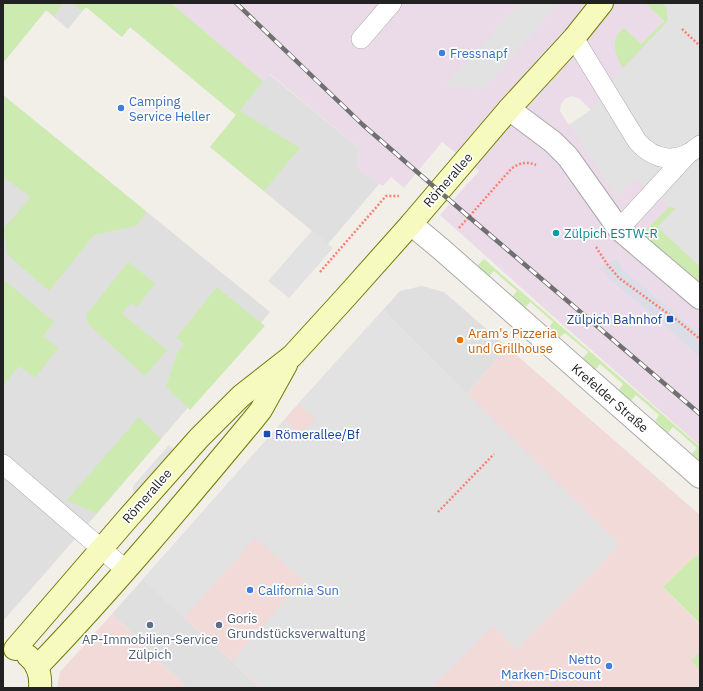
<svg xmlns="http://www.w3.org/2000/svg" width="703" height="691" viewBox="0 0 703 691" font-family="'IBM Plex Sans',sans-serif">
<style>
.residential{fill:#e0dfdf}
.commercial{fill:#f2dad9}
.industrial{fill:#ebdbe8;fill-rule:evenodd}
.grass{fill:#cdebb0}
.parking{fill:#e2e2e2}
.plaza{fill:#dddde8}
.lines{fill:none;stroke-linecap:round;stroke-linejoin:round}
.lane-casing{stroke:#a9a9a9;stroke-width:20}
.street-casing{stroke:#a9a9a9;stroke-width:24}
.secondary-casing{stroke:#707d05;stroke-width:24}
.path{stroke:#fa8072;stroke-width:2.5;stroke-dasharray:2 2;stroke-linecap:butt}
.lane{stroke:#fff;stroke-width:19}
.street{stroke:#fff;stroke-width:22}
.secondary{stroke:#f7fabf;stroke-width:22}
.rail-casing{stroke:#707070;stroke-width:4.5}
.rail{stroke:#fff;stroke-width:3;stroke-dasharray:9;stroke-linecap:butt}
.shop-dot{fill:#3f7fe0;stroke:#fff;stroke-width:1.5}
.culture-dot{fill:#0f9aa8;stroke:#fff;stroke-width:1.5}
.transit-dot{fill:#1a4fb4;stroke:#fff;stroke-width:1.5}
.food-dot{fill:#e8710a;stroke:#fff;stroke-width:1.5}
.service-dot{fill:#5c6f8a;stroke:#fff;stroke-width:1.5}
.labels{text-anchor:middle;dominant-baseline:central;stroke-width:3.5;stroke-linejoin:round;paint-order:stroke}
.shop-label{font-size:13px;fill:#366cbe;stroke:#fff;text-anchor:start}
.street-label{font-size:13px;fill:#222;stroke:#fff}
.culture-label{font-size:13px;fill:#0d838f;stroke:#fff;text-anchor:start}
.transit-label{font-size:13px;fill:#164399;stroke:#fff;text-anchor:end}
.food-label{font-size:13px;fill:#c56008;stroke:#fff;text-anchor:start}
.service-label{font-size:13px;fill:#4e5e75;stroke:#fff;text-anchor:start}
</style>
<rect width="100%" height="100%" fill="#f2efe9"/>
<g class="residential">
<polygon points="3,3 171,3 263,81 269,74 359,148 358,169 380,183 328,244 210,147 236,115 130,27 122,37 86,7 68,29 46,10 3,63"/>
<polygon points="3,95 270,312 82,531 3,621"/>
<polygon points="422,286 444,292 507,347 467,394 383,310 400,291"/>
<polygon points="143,579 184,618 232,661 259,688 187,688 112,614"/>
</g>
<g class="commercial">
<polygon points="383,310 467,394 507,347 700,515 700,553 687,563 663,587 700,625 700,688 259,688 232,661 184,618 143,579 298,404"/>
<polygon points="112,614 129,631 187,688 57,688 60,672"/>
</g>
<path class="industrial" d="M171,3H647V4L664,21L621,64L668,21L665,5L664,3H700V334L624,270L617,258L611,281L640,305L700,357V446L545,309L440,215L479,171L442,142L404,188L391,177L383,186L358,169L359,148L270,74L263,81ZM572,96L580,99L591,110L569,125L560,111L561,104L566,98Z"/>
<g class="grass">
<polygon points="3,3 63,3 54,16 46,10 3,63"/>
<polygon points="72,3 171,3 263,81 240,111 300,148 264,191 210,147 236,115 130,27 122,37 86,7 82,11"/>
<path d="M647,3H664L667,10L668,21L623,68C618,61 612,45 616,37C617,34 621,31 624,28L641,44L664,21L646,4Z"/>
<polygon points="3,95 147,212 136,226 94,235 49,291 8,255 3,229 31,197 3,177"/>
<polygon points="670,207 673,207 676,208 658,227 700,267 700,286 644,238 645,231 668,208"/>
<polygon points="484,259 700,447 700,461 692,454 697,448 673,427 668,433 655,421 659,415 636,395 631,401 619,390 623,384 600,364 595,370 583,358 588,352 565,333 559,338 549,328 553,322 530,302 525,308 512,297 517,291 494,271 488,277 477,266"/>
<polygon points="128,262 150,279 155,284 137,307 131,303 122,314 167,350 145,376 88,324 86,315"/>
<polygon points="3,279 54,322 43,336 58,348 35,378 19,366 3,386"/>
<polygon points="217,287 265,326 190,410 166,387 177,353 184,344 176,338"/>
<polygon points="139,417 161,439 96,514 67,500"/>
<polygon points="700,553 700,624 663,587 687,563"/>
<polygon points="700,651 700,670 691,661"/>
</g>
<g class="parking">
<polygon points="519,3 558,3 512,58 492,79 483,90 445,85"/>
<polygon points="664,3 700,3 700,267 658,227 676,208 670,207 636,179 616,197 569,125 591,110 606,89 623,68 668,21 667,10"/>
<polygon points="312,231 333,248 289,298 268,281"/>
<polygon points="383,310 619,544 597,569 527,639 517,650 493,626 431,688 262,688 232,661 303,580 255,538 184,618 143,579 284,420 300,435 316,419 298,404"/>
<polygon points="169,445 176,452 134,498 133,486"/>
</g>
<polygon class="plaza" points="617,258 624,270 700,334 700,357 640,305 611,281 602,267"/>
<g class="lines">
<defs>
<g id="lane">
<path d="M574,38L637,141C655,162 680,164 700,145"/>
<polyline points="361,39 392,3"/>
<polyline points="619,229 687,155"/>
<polyline points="3,464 126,570"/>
</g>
<g id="street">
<polyline points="509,109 553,142 568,157 619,229 700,298"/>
<polyline points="411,224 441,249 700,477"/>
</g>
<g id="secondary">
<polyline points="15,649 128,518 199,438 241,396 292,356 345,298 411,224 509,109 574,38 602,3"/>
<path d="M28,656C38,664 41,676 40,688"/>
<path d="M37,667C113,588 183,504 253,420L261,410L286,365"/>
</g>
</defs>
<use href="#lane" class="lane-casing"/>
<use href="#street" class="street-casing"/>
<use href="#secondary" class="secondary-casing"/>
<g class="path">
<polyline points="682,29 700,46"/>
<path d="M459,228L511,169C519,163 526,161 536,165"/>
<polyline points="596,247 607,264 619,278 678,321 700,339"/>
<polyline points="320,272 386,196 399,196"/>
<polyline points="438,512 494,454"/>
</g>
<use href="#lane" class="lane"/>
<use href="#street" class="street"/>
<use href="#secondary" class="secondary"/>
<defs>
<polyline id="rail" points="236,3 363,125 469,217 700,414"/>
</defs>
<use href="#rail" class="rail-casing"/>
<use href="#rail" class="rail"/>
</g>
<g class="shop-dot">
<circle cx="442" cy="53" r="4"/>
<circle cx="121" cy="108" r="4"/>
<circle cx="250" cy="590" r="4"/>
<circle cx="609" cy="666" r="4"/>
</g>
<circle class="culture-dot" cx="556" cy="233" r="4"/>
<g class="transit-dot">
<rect x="666" y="315" width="8" height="8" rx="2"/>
<rect x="263" y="430" width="8" height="8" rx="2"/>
</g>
<circle class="food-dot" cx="460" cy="340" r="4"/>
<g class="service-dot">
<circle cx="150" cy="625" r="4"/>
<circle cx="219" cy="625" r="4"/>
</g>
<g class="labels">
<g class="shop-label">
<text x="450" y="53">Fressnapf</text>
<text x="129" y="101">Camping<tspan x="129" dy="15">Service Heller</tspan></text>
<text x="258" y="590">California Sun</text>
<text x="601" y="659" text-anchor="end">Netto<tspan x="601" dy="15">Marken-Discount</tspan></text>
</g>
<g class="street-label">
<text transform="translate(448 180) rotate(-49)">Römerallee</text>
<text transform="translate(610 398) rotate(41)">Krefelder Straße</text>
<text transform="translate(147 496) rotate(-49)">Römerallee</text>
</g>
<g class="culture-label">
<text x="564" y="233">Zülpich ESTW-R</text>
</g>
<g class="transit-label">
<text x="662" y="319">Zülpich Bahnhof</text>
<text x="275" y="434" text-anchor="start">Römerallee/Bf</text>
</g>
<g class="food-label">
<text x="468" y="333">Aram's Pizzeria<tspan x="468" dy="15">und Grillhouse</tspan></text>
</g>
<g class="service-label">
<text x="227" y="618">Goris<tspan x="227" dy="15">Grundstücksverwaltung</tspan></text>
<text x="150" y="639" text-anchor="middle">AP-Immobilien-Service<tspan x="150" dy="15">Zülpich</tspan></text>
</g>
</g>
<rect width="703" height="691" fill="none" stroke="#222222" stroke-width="8"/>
</svg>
